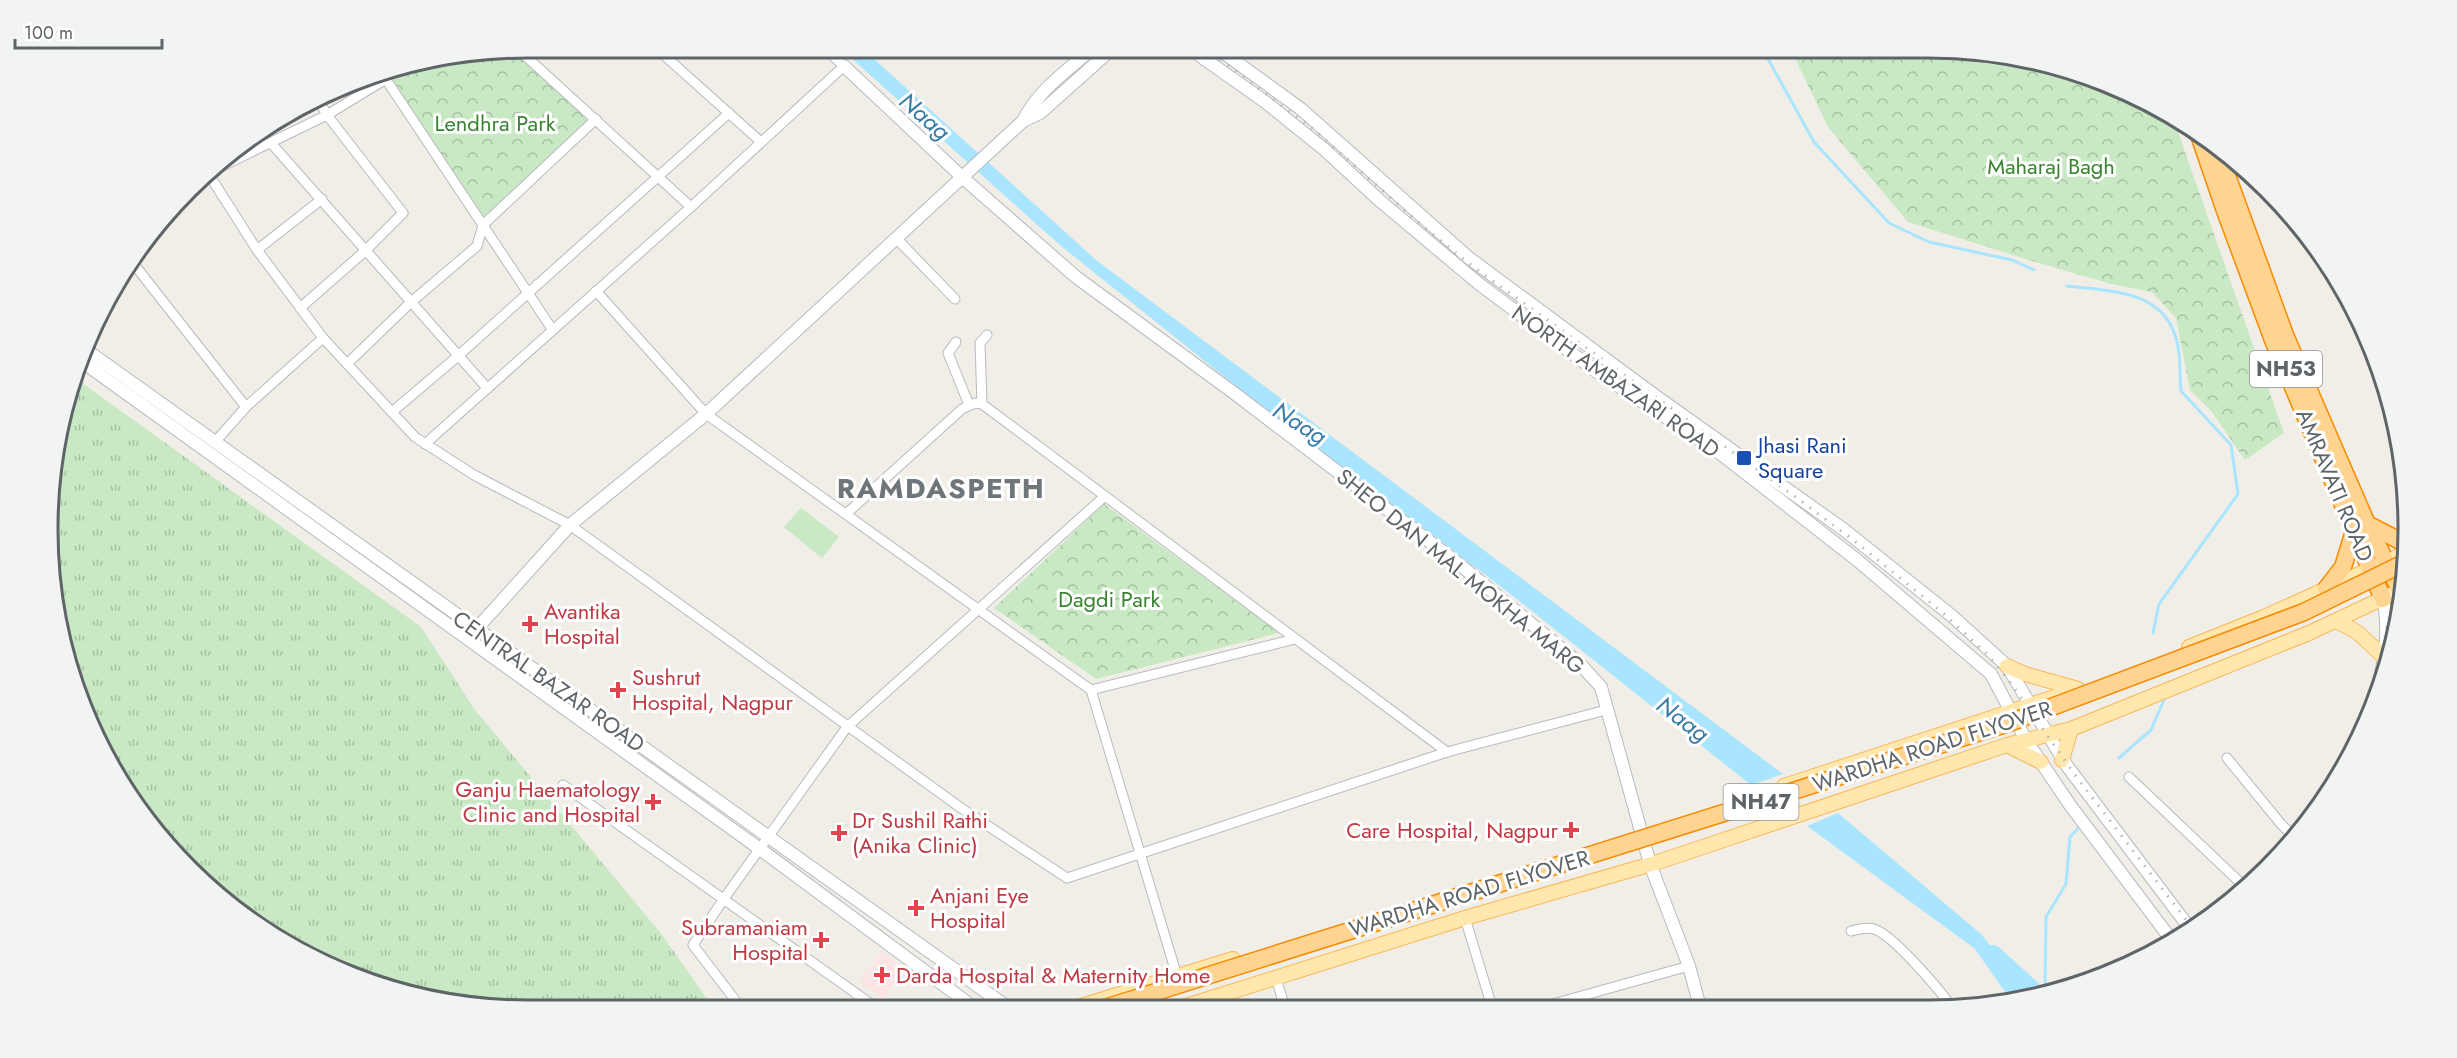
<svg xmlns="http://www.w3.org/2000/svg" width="2457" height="1058" viewBox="0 0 2457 1058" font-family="Jost,sans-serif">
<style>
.medical{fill:#fde4e5}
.grass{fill:url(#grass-tufts)}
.park{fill:url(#park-crowns)}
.pitch{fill:#c8e9c3}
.water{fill:#a9e5ff}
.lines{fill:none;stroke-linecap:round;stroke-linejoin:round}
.stream{stroke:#a9e5ff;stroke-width:3}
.river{stroke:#a9e5ff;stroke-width:18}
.street-casing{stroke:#b7babe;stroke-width:11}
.secondary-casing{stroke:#b5bbbf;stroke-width:14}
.primary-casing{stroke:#f9b758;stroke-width:16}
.highway-casing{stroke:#f88a00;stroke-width:19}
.street{stroke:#fff;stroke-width:9}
.secondary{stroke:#fff;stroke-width:12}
.primary{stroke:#ffe7ae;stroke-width:14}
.highway{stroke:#ffd490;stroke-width:16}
.rail{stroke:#b6b7b8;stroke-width:3;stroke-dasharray:1.5 8;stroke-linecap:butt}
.highway-bridge-casing{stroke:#f88a00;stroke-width:19;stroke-linecap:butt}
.highway-bridge{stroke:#ffd490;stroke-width:16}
.transit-dot{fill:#1a4fb4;stroke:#fff;stroke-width:2}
.health-dot{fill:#e0444e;stroke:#fff;stroke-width:2}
.labels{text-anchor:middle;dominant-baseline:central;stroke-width:6;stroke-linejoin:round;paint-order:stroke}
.shield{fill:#fff;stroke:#8e9295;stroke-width:1.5}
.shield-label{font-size:21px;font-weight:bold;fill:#5e6468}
.park-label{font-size:22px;fill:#388430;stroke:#fff}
.street-label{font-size:22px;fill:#5e6468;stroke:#fff}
.transit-label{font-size:22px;fill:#164399;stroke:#fff;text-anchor:start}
.health-label{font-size:22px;fill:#be3a42;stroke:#fff;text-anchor:start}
.water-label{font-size:24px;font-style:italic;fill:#397ca6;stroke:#fff}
.district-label{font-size:28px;font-weight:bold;letter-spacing:1.5px;fill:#6f767a;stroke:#fff}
.rim{fill:none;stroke:#5e6468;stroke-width:3}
</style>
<defs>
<pattern id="grass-tufts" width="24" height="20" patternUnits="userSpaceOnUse" patternTransform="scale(1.5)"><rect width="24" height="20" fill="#c8e9c3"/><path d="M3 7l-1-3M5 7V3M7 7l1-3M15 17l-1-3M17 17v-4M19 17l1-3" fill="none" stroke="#a6c0a2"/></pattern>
<pattern id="park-crowns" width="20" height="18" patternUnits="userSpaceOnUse" patternTransform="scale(1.5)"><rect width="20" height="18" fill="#c8e9c3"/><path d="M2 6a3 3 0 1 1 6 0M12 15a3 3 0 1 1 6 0" fill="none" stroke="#a6c0a2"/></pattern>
</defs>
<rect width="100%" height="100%" fill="#f1eee7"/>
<polygon class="medical" points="881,952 903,968 884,998 860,982"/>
<polygon class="grass" points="78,380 421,627 475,710 663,936 714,1009 529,1010 374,984 289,946 212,891 112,769 74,684 52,592 57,435"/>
<g class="park">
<polygon points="1790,48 1928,48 2083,74 2172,115 2284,433 2245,460 2212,412 2190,390 2176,318 2152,292 2111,284 2032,261 1908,222 1828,127"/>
<polygon points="512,51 592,123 483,225 381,72"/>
<polygon points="1104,504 1279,633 1096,679 994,608"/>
</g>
<polygon class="pitch" points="801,508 839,537 822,558 784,527"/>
<g class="water">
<polygon points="840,48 862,48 1096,260 1783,774 1751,785 1504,589 1251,398 1061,246"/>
<polygon points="1838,813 1981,934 2016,977 2037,993 2011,1000 1974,948 1807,826"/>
</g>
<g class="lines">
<g class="stream">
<polyline points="1762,48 1814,142 1889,223 1929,242 2012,260 2034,270"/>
<path d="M2067,286C2116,292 2172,290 2179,353C2180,366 2180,379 2181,391L2231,445L2238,494L2159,604L2153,633"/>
<polyline points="2119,758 2151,730 2164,700"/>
<polyline points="2045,991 2046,917 2066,884 2070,837 2080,826"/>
</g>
<polyline class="river" points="1993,954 2037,994"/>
<defs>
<g id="street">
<polyline points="656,48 761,142"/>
<polyline points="519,50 691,207"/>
<polyline points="381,72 552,329"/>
<polyline points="271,143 487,388"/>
<polyline points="208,173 257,250 323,338 415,437 474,475 570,525 961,808 1067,878 1447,752 1606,710"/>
<polyline points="206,174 327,115 386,79"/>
<polyline points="896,238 955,299"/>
<polyline points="257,250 322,199"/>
<polyline points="133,263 246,407"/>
<polyline points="596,291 706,414 1091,690 1295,639"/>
<polyline points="300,308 364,252 403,213 327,115 318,99"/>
<polyline points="956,342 948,353 969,405"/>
<polyline points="347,364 410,303 477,246 483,225 596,119"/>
<polyline points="982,404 980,343 987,335"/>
<polyline points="392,412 458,356 729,113"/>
<polyline points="215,442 246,407 323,338"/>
<polyline points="425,444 691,207 844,66 824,48"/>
<polyline points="846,514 962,409 975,403 982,404 1447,752"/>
<polyline points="1091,690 1177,976"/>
<polyline points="2227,758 2281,824 2293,836"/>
<polyline points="2129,777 2247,889"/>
<polyline points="563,785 878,1009"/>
<polyline points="1465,918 1492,1007"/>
<path d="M1851,931C1858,929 1867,927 1874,929C1893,935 1939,989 1951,1006"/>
<polyline points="1276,978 1285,1008"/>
<polyline points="1542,1007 1689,966"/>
<polyline points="742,1009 693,945 723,900 847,727 1105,496"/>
<polyline points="861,1009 873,1006"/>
</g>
<g id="secondary">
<polyline points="1189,48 1264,101 1325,150 1379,200 1478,283 1597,372 1721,454 1857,560 1991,674 2026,740 2070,805 2170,938"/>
<polyline points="1217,48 1301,109 1469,258 1657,397 1843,529 1952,616 2007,666 2067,766 2188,926"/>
<polyline points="844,66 962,177 1076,277 1234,393 1459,564 1581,665 1601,687 1650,864 1689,966 1700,1007"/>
<path d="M1023,121C1038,90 1068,70 1093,48"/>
<polyline points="89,352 1010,1009"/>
<polyline points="84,363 760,849 976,1009"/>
<polyline points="2400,590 2402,605"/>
<polyline points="471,635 570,525 706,414 1023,121 1040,113 1113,48"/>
<path d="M2376,699C2383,667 2391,631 2383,599"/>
</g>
<g id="primary">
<polyline points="2336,621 2357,632 2384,657"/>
<polyline points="2189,647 2264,617 2406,553"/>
<polyline points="2007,666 2025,674 2078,689"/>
<polyline points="2007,745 2041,762"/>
<polyline points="2062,760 2071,729"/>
<polyline points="1784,786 2073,691"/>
<polyline points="1075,1008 1233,959"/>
<polyline points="1180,1008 1465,918 1655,863 2007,745 2071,729 2309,633 2405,588"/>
</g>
<g id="highway">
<polyline points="2199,135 2224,208 2273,340 2383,599"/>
<polyline points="2217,148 2285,335 2367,524 2400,590"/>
<polyline points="2367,524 2406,544"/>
<polyline points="2326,589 2343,567 2354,531"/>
</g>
</defs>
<use href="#street" class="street-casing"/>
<use href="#secondary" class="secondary-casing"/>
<use href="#primary" class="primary-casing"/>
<use href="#highway" class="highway-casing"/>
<use href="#street" class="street"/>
<use href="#secondary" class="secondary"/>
<use href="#primary" class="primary"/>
<use href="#highway" class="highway"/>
<g class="rail">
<polyline points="1205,48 1313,129 1419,223 1476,269 1797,498 1852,539 1943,613 1988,655 2010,682 2075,775 2190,925"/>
<path d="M2374,703C2382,658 2385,613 2406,571"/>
</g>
<defs>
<polyline id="highway-bridge" points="1105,1008 2009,723 2304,612 2406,562"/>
</defs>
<use href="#highway-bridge" class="highway-bridge-casing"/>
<use href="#highway-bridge" class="highway-bridge"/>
</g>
<rect class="transit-dot" x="1736" y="450" width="16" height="16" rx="3"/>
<g class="health-dot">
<path d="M527 615h6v6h6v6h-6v6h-6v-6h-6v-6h6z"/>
<path d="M615 681h6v6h6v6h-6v6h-6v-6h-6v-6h6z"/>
<path d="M650 793h6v6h6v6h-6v6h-6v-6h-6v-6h6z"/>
<path d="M1568 821h6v6h6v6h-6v6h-6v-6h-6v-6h6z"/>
<path d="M836 824h6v6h6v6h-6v6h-6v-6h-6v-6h6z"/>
<path d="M913 899h6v6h6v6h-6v6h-6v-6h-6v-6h6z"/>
<path d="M818 931h6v6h6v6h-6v6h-6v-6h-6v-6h6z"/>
<path d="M879 966h6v6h6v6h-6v6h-6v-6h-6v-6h6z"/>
</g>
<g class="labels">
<g class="shield">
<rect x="2250" y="351" width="72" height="36" rx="4.5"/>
<rect x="1723.5" y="784" width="75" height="36" rx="4.5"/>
</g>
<g class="shield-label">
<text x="2286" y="369">NH53</text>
<text x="1761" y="802">NH47</text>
</g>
<g class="park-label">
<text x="495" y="123">Lendhra Park</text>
<text x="2051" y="166">Maharaj Bagh</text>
<text x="1109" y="599">Dagdi Park</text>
</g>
<g class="street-label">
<text transform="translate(1616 381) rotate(35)">NORTH AMBAZARI ROAD</text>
<text transform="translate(2335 485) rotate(67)">AMRAVATI ROAD</text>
<text transform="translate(1461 571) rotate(39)">SHEO DAN MAL MOKHA MARG</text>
<text transform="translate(549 681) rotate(35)">CENTRAL BAZAR ROAD</text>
<text transform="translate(1932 746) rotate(-18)">WARDHA ROAD FLYOVER</text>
<text transform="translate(1469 893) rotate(-17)">WARDHA ROAD FLYOVER</text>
</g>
<g class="transit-label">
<text x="1758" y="445">Jhasi Rani<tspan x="1758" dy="25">Square</tspan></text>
</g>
<g class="health-label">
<text x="544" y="611">Avantika<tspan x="544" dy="25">Hospital</tspan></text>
<text x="632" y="677">Sushrut<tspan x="632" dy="25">Hospital, Nagpur</tspan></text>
<text x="640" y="789" text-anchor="end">Ganju Haematology<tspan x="640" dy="25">Clinic and Hospital</tspan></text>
<text x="852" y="820">Dr Sushil Rathi<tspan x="852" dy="25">(Anika Clinic)</tspan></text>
<text x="1558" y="830" text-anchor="end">Care Hospital, Nagpur</text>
<text x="930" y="895">Anjani Eye<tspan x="930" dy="25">Hospital</tspan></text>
<text x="808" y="927" text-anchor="end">Subramaniam<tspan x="808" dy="25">Hospital</tspan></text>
<text x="896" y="975">Darda Hospital &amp; Maternity Home</text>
</g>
<g class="water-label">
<text transform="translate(925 116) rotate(41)">Naag</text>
<text transform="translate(1300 423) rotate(32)">Naag</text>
<text transform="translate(1683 719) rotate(37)">Naag</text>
</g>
<g class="district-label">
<text x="941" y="488">RAMDASPETH</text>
</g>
</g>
<path d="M0 0H2457V1058H0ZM528 58H1928A470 470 0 0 1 2398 528V530A470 470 0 0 1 1928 1000H528A470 470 0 0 1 58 530V528A470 470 0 0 1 528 58Z" fill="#f2f3f3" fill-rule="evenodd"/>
<path class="rim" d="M528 58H1928A470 470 0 0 1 2398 528V530A470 470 0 0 1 1928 1000H528A470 470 0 0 1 58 530V528A470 470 0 0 1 528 58Z"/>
<path d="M15 39v9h147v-9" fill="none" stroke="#5e6468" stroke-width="3"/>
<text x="24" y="39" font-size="18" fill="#5e6468" stroke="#ffffff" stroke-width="4.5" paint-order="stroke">100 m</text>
</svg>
